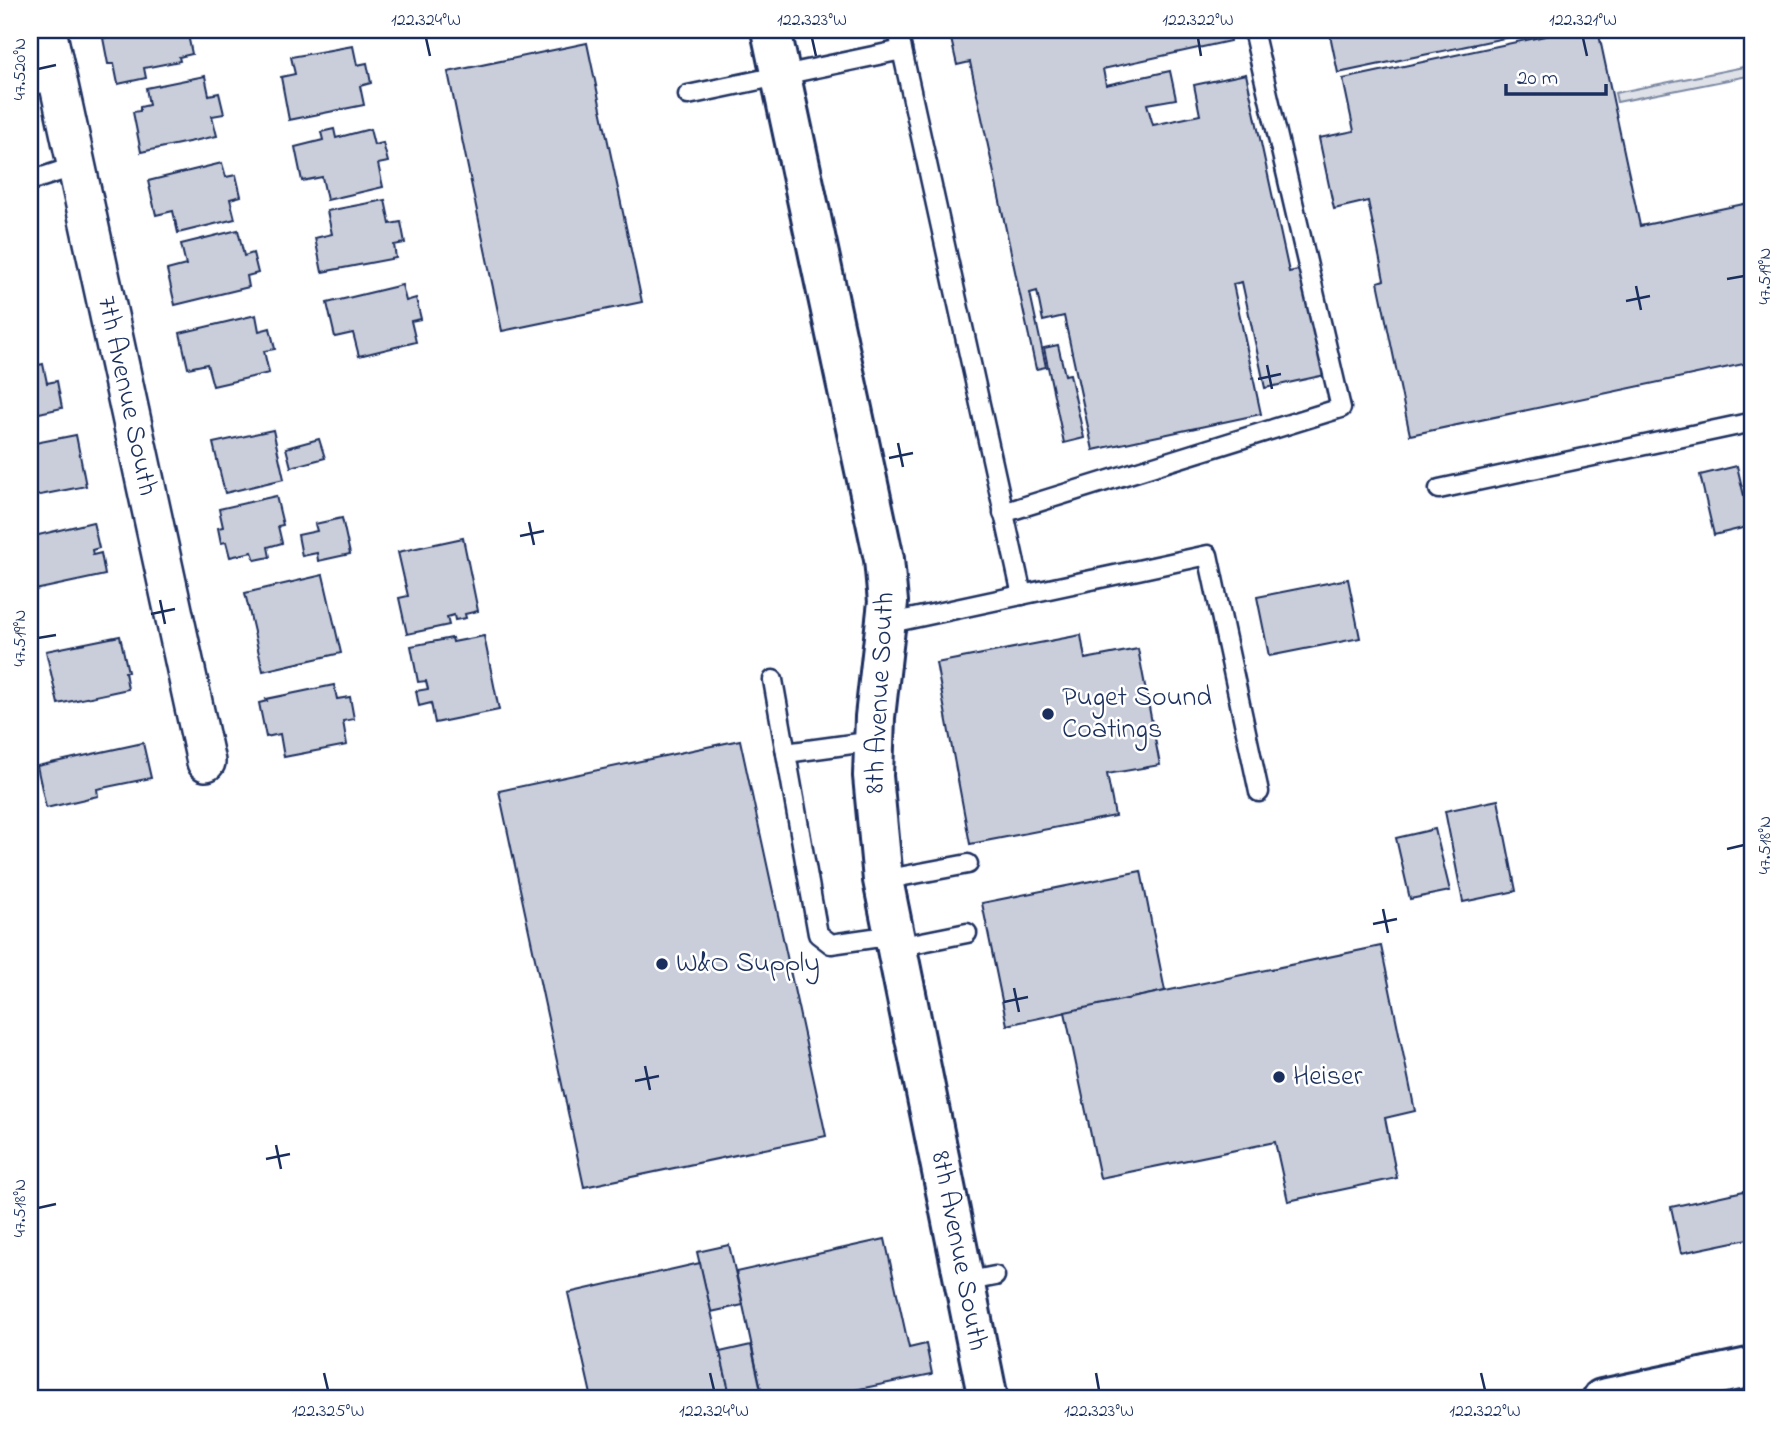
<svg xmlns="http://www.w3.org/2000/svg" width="1783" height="1429" viewBox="0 0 1783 1429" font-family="'Indie Flower',sans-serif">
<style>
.green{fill:#dee1e7;stroke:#7c88a2;stroke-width:2}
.building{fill:#caceda;stroke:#1b2f5e;stroke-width:2}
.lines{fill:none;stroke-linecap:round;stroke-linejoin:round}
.lane-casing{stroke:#1b2f5e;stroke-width:23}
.street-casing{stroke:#1b2f5e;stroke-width:42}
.secondary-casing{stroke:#1b2f5e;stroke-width:44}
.lane{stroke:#fff;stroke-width:18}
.street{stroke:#fff;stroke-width:37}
.secondary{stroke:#fff;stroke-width:38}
.ticks{fill:none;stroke:#1b2f5e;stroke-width:2.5}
.poi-dot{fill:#1b2f5e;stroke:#fff;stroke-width:2.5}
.labels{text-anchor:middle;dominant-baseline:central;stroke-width:5;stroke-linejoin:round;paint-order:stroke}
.street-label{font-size:28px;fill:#1b2f5e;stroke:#fff}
.poi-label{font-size:28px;fill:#1b2f5e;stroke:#fff;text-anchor:start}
.neatline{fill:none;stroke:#1b2f5e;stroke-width:2.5}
.ticks-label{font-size:18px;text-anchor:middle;fill:#1b2f5e}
</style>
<rect width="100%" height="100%" fill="#fff"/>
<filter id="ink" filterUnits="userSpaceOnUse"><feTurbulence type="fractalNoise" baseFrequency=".0143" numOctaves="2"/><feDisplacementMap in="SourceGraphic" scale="14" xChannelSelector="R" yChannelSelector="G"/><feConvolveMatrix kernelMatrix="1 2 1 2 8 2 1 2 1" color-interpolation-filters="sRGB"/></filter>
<g filter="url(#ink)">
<polygon class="green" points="1753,65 1753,75 1617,102 1615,93"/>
<g class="building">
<polygon points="117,30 187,30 192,54 179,57 180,61 144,68 146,78 118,84 114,64 108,64 103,38 118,35"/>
<polygon points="949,30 1228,30 1230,41 1103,69 1106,85 1170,71 1176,99 1147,104 1153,125 1200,115 1194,85 1246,74 1289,272 1302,269 1325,375 1265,388 1242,282 1233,284 1261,414 1093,450 1064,316 1043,321 1037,291 1030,293 1046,367 1036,369 970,62 957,65"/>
<polygon points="1329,30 1542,30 1338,73"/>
<polygon points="1573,30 1598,30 1640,226 1753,202 1753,362 1410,435 1378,282 1384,280 1368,201 1334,209 1319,138 1354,131 1343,79"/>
<polygon points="587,43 642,302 502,331 448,72"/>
<polygon points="353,46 357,65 367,63 371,83 360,86 364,105 289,120 281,77 295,74 291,57"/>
<polygon points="205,76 209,95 219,93 224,114 212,116 217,136 141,152 133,112 140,111 140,107 149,105 146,88"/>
<polygon points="334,129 336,138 370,129 374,145 383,143 388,162 378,164 383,187 327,200 322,177 302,181 295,147 323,140 321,132"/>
<polygon points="222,163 226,177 236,175 241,196 230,199 235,219 178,233 173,211 156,215 148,181"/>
<polygon points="385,200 390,224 401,222 405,243 394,245 396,258 322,272 315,238 332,234 327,211"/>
<polygon points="238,230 244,256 253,253 258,273 247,276 249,287 175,305 167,270 186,265 181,244"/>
<polygon points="402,285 406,301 416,298 421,319 411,321 416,342 359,356 353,333 335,337 327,303"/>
<polygon points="256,315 259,331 270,328 275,349 264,351 269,373 213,386 207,364 188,368 180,333"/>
<polygon points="1058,345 1065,375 1070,374 1084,438 1064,443 1044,348"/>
<polygon points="43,364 47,383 57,381 62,408 30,415 30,367"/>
<polygon points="273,430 284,479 225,493 213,443"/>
<polygon points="76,435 86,486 30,497 30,444"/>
<polygon points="319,439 325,458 291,467 286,448"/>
<polygon points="1737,466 1751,526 1714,535 1700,475"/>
<polygon points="276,496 283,525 278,526 282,543 268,547 270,557 255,560 252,552 230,557 226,542 221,543 218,528 223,527 219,509"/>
<polygon points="342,518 350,554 318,561 317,553 302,556 298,535 317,531 315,524"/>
<polygon points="93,522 99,548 92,550 93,555 101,553 105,575 35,590 30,568 30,537"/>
<polygon points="463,538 478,611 465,614 466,618 455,620 454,615 447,617 449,625 407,634 399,598 408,596 398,552"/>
<polygon points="323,575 341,653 263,671 245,593"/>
<polygon points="1348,579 1360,638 1269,656 1257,597"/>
<polygon points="1081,635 1085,659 1138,649 1160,765 1107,774 1115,816 970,844 936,663"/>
<polygon points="120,636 128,672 125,672 128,689 58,704 46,651"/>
<polygon points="484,636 499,710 435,723 431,703 419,706 416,691 428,689 426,681 418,682 411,646 452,638 453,642"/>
<polygon points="334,685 337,699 350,697 354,719 343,721 347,745 284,757 280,734 266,737 259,703 267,701 266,699"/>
<polygon points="740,740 826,1136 584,1187 499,791"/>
<polygon points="143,743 151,778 97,789 98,796 46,808 37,766"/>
<polygon points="1498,800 1516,891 1463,902 1445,811"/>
<polygon points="1435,829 1450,891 1410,899 1396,838"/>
<polygon points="1141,871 1165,991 1007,1025 982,903"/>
<polygon points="1381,946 1415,1111 1385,1118 1397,1178 1288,1201 1275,1142 1100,1178 1065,1012"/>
<polygon points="1744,1191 1753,1238 1681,1253 1671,1207"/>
<polygon points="885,1239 909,1348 926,1344 932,1374 811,1399 763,1399 736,1272"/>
<polygon points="729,1245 743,1305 711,1312 697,1252"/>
<polygon points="700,1263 731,1399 592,1399 568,1293"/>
<polygon points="751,1345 763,1399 731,1399 720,1352"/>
</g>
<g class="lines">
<defs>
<g id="lane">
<polyline points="898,30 902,50"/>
<polyline points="30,86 57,79"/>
<polyline points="688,95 902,50 1022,595"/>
<polyline points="30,181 76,166"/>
<polyline points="1439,489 1753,422"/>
<polyline points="1003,513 1341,408 1253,30"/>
<polyline points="886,624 1208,555 1259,792"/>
<polyline points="773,680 818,934 831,944 894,935"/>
<polyline points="786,753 874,741"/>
<polyline points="883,880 968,864"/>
<polyline points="897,947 967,933"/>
<polyline points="964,1282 995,1276"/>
</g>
<polyline id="street" points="47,30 206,762"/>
<g id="secondary">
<polyline points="771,30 884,559 888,602 875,717 873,776 883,880 988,1399"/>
<polyline points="1602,1399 1753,1367"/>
</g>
</defs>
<use href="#lane" class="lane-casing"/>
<use href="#street" class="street-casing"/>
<use href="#secondary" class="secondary-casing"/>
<use href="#lane" class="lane"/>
<use href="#street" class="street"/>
<use href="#secondary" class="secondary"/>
</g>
</g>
<path class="ticks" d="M426,38L430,56M812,38L816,56M1198,38L1201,56M1583,38L1587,56M38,69L56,65M1727,279L1744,276M1636,286L1641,310M1626,301L1650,296M1267,365L1272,389M1258,379L1281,374M898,443L903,467M889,458L913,453M529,522L534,545M520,536L544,531M160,600L165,624M151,614L175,609M38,638L56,635M1727,849L1744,845M1383,909L1388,933M1373,924L1397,919M1014,988L1019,1012M1004,1002L1028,997M645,1066L650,1090M635,1081L659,1076M276,1145L281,1169M266,1159L290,1154M38,1208L56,1204M324,1373L328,1390M710,1373L714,1390M1096,1373L1099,1390M1481,1373L1485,1390"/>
<g class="poi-dot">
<circle cx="1048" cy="714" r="7"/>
<circle cx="662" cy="964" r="7"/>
<circle cx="1279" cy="1077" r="7"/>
</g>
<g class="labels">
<g class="street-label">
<text transform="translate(126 396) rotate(78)">7th Avenue South</text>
<text transform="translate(881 693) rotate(-87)">8th Avenue South</text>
<text transform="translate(958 1251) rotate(79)">8th Avenue South</text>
</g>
<g class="poi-label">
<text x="1062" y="698">Puget Sound<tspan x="1062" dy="32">Coatings</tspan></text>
<text x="676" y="964">W&amp;O Supply</text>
<text x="1293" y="1077">Heiser</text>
</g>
</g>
<rect width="1783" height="1429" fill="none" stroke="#fff" stroke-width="77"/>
<path d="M1506 84v10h100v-10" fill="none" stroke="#1b2f5e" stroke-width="3.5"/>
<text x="1517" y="84" font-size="21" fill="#1b2f5e" stroke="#ffffff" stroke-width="5" paint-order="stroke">20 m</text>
<rect x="38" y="38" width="1706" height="1352" class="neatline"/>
<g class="ticks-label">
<text x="426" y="25">122.324°W</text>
<text x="812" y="25">122.323°W</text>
<text x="1198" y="25">122.322°W</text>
<text x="1583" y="25">122.321°W</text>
<text transform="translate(19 69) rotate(-90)" y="6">47.520°N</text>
<text transform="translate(1764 276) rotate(-90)" y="6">47.519°N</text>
<text transform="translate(19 638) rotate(-90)" y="6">47.519°N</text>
<text transform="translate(1764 845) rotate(-90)" y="6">47.518°N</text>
<text transform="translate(19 1208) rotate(-90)" y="6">47.518°N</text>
<text x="328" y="1416">122.325°W</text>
<text x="714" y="1416">122.324°W</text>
<text x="1099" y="1416">122.323°W</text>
<text x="1485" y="1416">122.322°W</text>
</g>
</svg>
